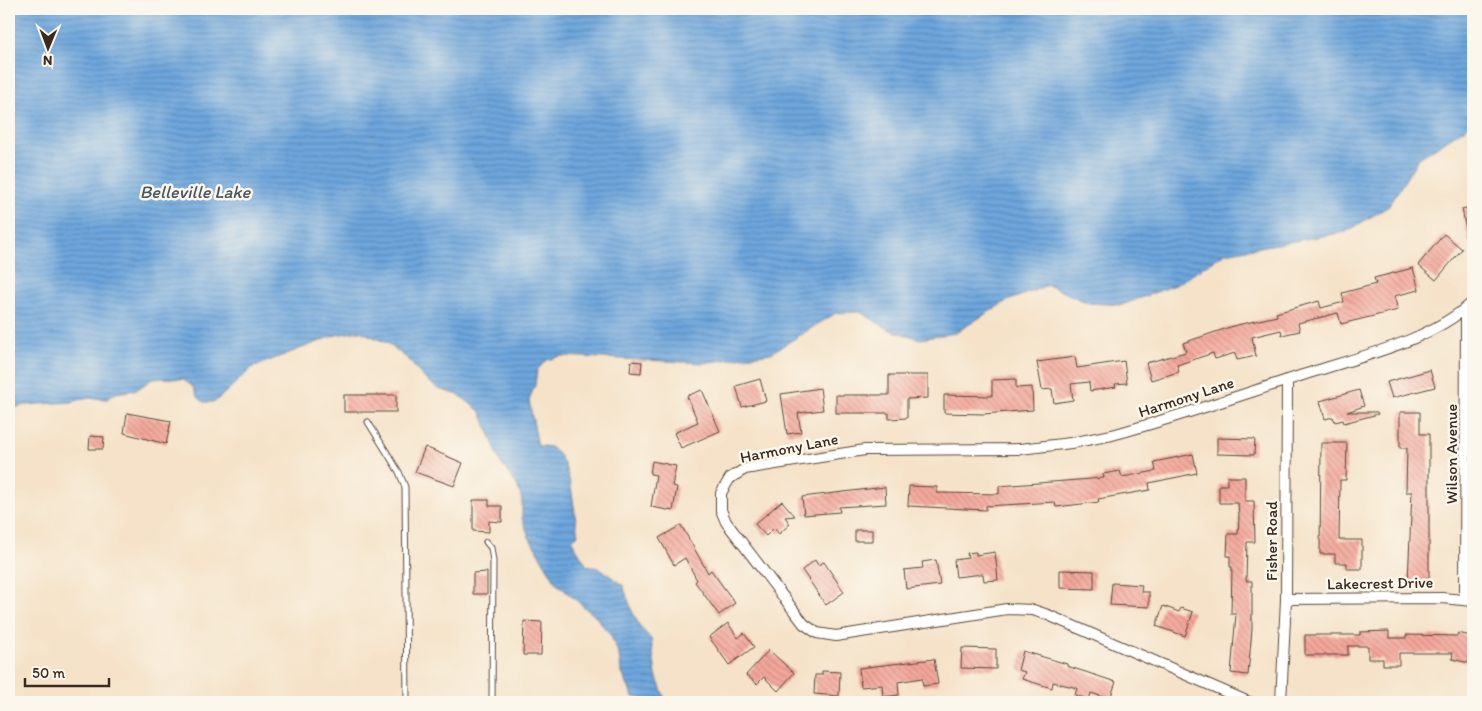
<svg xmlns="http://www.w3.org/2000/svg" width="1482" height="711" viewBox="0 0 1482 711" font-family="Itim,sans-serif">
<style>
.water{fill:url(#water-rules);stroke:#54687e}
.building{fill:url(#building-back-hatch)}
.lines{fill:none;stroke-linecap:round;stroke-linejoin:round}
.lane-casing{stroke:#574638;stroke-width:7}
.street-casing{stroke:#574638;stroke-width:12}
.lane{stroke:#fff;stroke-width:5}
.street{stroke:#fff;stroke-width:10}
.labels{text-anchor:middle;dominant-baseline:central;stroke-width:5;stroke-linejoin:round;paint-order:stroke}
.street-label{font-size:16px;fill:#3b2a1e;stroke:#fbf7ec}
.water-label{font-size:18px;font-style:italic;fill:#4c5561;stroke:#fbf7ec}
</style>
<defs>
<pattern id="water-rules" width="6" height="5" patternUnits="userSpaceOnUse" patternTransform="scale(1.25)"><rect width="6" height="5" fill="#6da6dd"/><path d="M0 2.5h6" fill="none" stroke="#5b87b3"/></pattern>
<pattern id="building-back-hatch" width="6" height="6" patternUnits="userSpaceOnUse" patternTransform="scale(1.25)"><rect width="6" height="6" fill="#f5a89b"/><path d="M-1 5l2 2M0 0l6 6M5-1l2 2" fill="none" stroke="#c8897e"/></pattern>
</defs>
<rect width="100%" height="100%" fill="#fbf7ec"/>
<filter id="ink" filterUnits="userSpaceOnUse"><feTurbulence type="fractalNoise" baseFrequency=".02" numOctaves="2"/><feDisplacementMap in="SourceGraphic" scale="10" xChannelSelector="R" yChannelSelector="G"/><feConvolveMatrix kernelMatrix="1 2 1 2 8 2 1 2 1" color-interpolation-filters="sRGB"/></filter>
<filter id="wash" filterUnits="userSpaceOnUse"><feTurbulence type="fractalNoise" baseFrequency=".0096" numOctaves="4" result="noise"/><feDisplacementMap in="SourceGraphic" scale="20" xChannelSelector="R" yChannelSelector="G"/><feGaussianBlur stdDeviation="1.12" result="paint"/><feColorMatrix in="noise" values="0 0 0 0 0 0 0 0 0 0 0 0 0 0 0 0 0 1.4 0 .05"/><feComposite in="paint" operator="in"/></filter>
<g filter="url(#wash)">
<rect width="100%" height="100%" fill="#f5e2c8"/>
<path class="water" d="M9,9H1473V123L1418,159L1389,206L1346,232L1225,253L1177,284L1122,305L1088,303L1048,285L1005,302L955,333L920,339L890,330L860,312L836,313L771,353L704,363L561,356L547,360L537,370L535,385L529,400L538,446C542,446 546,446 550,447C572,458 574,512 578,535L572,541L587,566L599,568L623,585L632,611L640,627L651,639L656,675L666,702H647L645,699L633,697L621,671L619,655L611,636L596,617L557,584L529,537L522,518V500L517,485L500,462L481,412L459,395L438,389L422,376L408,359L387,343L360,331L336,335L253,367L215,402H203L197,396L193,387L183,379L154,378L136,390L116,393L107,399L86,398L72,402L26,405L9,409Z"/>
<g id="blocks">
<g class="building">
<polygon points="1473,206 1473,243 1469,244 1462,209"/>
<polygon points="1444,234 1462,249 1436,280 1418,265"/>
<polygon points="1413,268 1419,290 1394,296 1398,310 1341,324 1338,313 1298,323 1300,331 1282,335 1281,330 1252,337 1256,356 1237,360 1235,353 1215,359 1213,353 1177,365 1179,372 1151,380 1146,363 1186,352 1183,343 1233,326 1277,316 1276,313 1319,301 1321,308 1344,302 1342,293 1376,284 1374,278"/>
<polygon points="1075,357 1077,368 1124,361 1127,383 1115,384 1116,387 1090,391 1089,382 1071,384 1073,400 1054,403 1052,389 1042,390 1037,362"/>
<polygon points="631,361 642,362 641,373 630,372"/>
<polygon points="1430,370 1435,387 1392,398 1387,382"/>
<polygon points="889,375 928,375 928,398 907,399 907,418 889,419 889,413 836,413 836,395 889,395"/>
<polygon points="760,379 766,401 742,407 736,386"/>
<polygon points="1016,379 1016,388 1032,387 1033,410 983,414 944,413 944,395 992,396 992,380"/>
<polygon points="820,388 823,410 798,413 801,432 787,434 781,394"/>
<polygon points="702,390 720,431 681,448 674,433 698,422 687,396"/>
<polygon points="1359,390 1364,406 1347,412 1377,412 1378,414 1344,423 1343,420 1335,422 1333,417 1325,419 1320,401"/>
<rect x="344" y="395" width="52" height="17"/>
<polygon points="1400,412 1420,412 1420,434 1429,434 1429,581 1408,581 1412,492 1406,492 1407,448 1400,448"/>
<polygon points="127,413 171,421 166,444 124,433"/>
<polygon points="90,436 104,437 103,449 89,449"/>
<polygon points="1217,438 1255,439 1254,455 1217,454"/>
<polygon points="1321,443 1347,443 1346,480 1340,480 1339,540 1362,540 1362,569 1347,569 1347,563 1335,563 1335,554 1320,554"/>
<polygon points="425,447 463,463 454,486 415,472"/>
<polygon points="1193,454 1197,473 1149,483 1150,490 1098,499 1099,502 1056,507 1055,502 986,506 986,510 908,506 909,486 937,487 937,493 999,494 999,486 1104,478 1103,474 1120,471 1122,477 1156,471 1154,462"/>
<polygon points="652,461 676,466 672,486 677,487 673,511 651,507 656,475 650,474"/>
<polygon points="1227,477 1245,477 1245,501 1254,501 1255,542 1247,542 1246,581 1252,581 1252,629 1248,675 1231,673 1236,614 1231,614 1232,567 1230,567 1230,556 1227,556 1228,534 1238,534 1239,516 1238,503 1219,503 1219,485 1227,485"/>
<polygon points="885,487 886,504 839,507 840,512 804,515 802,497"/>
<polygon points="473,500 489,500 489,506 502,506 502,522 489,521 489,532 473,531"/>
<polygon points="782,501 795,516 785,517 790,524 779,534 774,528 766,536 755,524"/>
<polygon points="681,525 708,573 711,570 735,603 719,615 695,582 697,580 685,558 674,565 659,538"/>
<rect x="855" y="530" width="17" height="11"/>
<polygon points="976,552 976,555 995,552 998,580 984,581 983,574 956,577 954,560 968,558 967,553"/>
<polygon points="815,560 818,565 824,562 844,592 826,605 802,570"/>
<polygon points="936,560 940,585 906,589 904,570 923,568 922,562"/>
<polygon points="1060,570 1094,571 1094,589 1060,588"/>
<polygon points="487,572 487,594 473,594 473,573"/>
<polygon points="1112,583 1142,585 1141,592 1149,592 1149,607 1110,605"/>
<polygon points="1163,606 1179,612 1181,608 1193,612 1185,636 1156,626"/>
<polygon points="524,621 542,622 541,655 523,655"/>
<polygon points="728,623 738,638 744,633 754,647 729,665 709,637"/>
<polygon points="1389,631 1389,638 1406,638 1406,635 1457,636 1458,633 1471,636 1470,644 1473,645 1473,664 1452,659 1453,653 1399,653 1399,665 1383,665 1383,659 1368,659 1368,646 1348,646 1348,655 1305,655 1305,635 1360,635 1360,632"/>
<polygon points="962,648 996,649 996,669 961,668"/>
<polygon points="769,650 794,673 778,691 764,677 757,684 746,675"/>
<polygon points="1023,651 1067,664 1067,666 1116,682 1110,699 1091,693 1089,700 1075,695 1077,688 1053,682 1052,688 1022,679 1025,672 1018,670"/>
<polygon points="934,659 938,684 923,686 922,678 898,682 899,695 883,697 882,685 861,687 859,668"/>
<polygon points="822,671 840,672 839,696 814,694 815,675 822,675"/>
</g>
</g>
</g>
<g filter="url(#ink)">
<use href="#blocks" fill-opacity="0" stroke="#574638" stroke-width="1"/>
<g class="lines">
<defs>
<g id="lane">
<polyline points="368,422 399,472 405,487 407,702"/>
<polyline points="486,542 491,548 493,561 492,702"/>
</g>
<g id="street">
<polyline points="1286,599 1442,598 1473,601"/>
<polyline points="1465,600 1466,308"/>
<path d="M1249,702L1048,615L1033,610L1007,609L836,636L817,633L804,624L726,522L721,510V493L730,478L745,469L865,450L1020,449L1071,443L1112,435C1174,418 1235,397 1297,377C1356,357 1426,344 1473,302"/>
<polyline points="1281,702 1286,599 1287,380"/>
</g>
</defs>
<use href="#lane" class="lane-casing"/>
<use href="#street" class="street-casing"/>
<use href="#lane" class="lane"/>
<use href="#street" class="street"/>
</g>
</g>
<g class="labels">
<g class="street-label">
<text transform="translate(1186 397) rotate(-18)">Harmony Lane</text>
<text transform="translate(789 448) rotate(-11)">Harmony Lane</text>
<text transform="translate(1451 454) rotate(-90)">Wilson Avenue</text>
<text transform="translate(1271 541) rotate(-90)">Fisher Road</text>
<text transform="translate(1380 583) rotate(-1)">Lakecrest Drive</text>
</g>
<g class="water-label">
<text x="195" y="192">Belleville Lake</text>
</g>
</g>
<rect width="1482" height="711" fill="none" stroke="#fbf7ec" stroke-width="30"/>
<g transform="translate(48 48) rotate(181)" stroke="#fbf7ec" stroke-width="4" paint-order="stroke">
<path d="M0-4L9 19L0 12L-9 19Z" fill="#3b2a1e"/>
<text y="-8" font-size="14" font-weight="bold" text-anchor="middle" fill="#3b2a1e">N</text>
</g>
<path d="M25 678v8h84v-8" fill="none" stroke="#3b2a1e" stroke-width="2.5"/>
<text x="32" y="678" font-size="15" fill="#3b2a1e" stroke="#fbf7ec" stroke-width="4" paint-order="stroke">50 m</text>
</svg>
